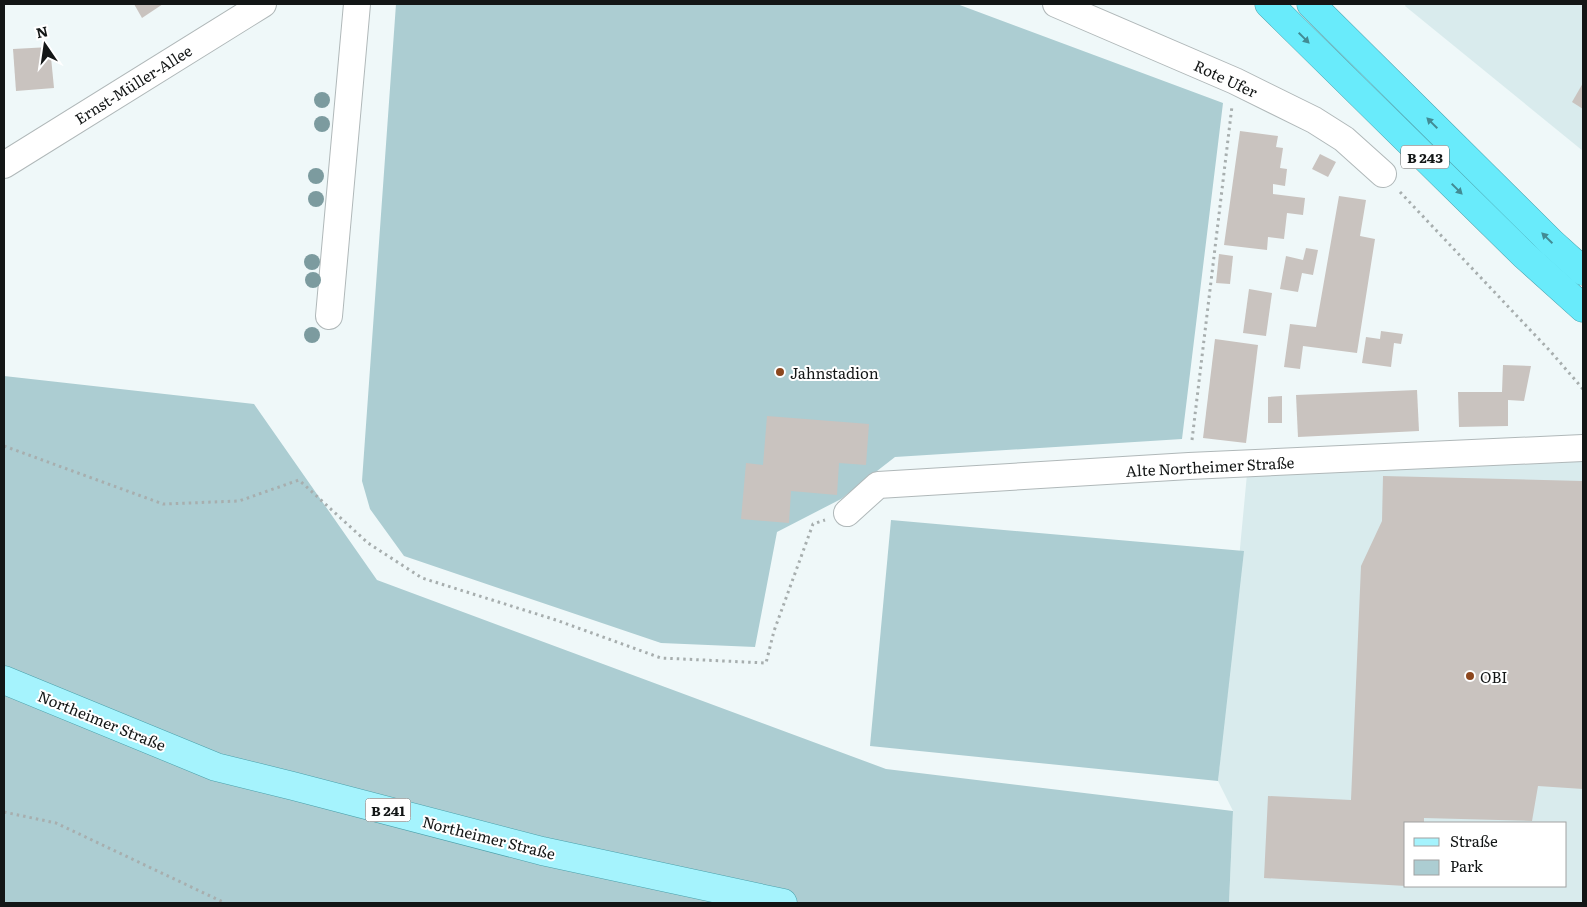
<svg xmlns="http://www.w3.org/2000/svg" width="1587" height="907" viewBox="0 0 1587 907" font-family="Literata,serif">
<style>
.built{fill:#d9ebed;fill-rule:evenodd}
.green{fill:#accdd2}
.building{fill:#c9c3bf}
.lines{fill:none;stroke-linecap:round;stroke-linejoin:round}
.street-casing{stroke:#b0b8b9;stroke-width:28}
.primary-casing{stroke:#4ba0ab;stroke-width:29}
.highway-casing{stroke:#4ba0ab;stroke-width:29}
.path{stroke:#a7aeae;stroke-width:3;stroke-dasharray:2.5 4;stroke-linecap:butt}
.street{stroke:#fff;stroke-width:26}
.primary{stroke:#a5f3fd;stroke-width:28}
.highway{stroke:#69ebfb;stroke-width:28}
.tree{fill:#7c9b9f}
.oneway{fill:#428b94}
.poi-dot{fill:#8c471e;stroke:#fff;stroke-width:2}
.labels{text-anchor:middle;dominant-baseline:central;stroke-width:4;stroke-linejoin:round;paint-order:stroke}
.shield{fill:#fff;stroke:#5a5c5c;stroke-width:1}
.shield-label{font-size:14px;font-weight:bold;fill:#131616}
.street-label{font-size:15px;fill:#131616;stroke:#fff}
.poi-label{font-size:15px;fill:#131616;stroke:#fff;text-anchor:start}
</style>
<rect width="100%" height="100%" fill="#eff8f9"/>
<g class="built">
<polygon points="1406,4 1583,4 1583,151 1405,6"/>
<path d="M1583,450V903H1229L1233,811L1218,781L1247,474ZM1406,823H1566V886H1406Z"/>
</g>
<g class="green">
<polygon points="396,4 957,4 1223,103 1182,439 895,457 841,499 777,532 755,647 661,643 404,556 370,509 362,481"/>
<polygon points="4,376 254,404 377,580 886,769 1233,811 1229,903 4,903"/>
<polygon points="891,520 1244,551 1218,781 870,746"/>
</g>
<g class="building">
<polygon points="134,4 163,4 142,18"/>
<polygon points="50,47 54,88 16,91 13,49"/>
<polygon points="1583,83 1583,109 1572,102"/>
<polygon points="1240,131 1278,136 1276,147 1283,148 1280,168 1287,169 1285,186 1273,184 1273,194 1305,198 1303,215 1287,213 1284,239 1268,237 1267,250 1224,245"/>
<polygon points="1320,154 1336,162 1328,177 1312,169"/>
<polygon points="1339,196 1366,200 1360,236 1375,239 1357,353 1303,346 1300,369 1284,367 1290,324 1316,327"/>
<polygon points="1306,248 1318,250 1313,275 1302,273 1298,292 1280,289 1286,256 1303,260"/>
<polygon points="1219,254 1233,256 1230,284 1216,283"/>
<polygon points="1249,289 1272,293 1266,336 1243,333"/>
<polygon points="1381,331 1403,334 1401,344 1394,343 1391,367 1362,363 1366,337 1380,339"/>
<polygon points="1215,339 1258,345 1246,443 1203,438"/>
<polygon points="1503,365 1531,366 1524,401 1508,400 1508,426 1459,427 1458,392 1502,392"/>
<polygon points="1417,390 1419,431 1298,437 1296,395"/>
<polygon points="1282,396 1282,423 1268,423 1268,397"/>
<polygon points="767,416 869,424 866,465 839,463 837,495 791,491 789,523 741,519 746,463 763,465"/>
<polygon points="1383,476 1583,481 1583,789 1538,786 1532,821 1424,818 1424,823 1406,823 1406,886 1264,878 1268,796 1351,800 1361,566 1382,521"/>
</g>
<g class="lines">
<defs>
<g id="street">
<polyline points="1056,4 1235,81 1314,120 1344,139 1383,174"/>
<polyline points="4,165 263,4"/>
<polyline points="329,316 357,4"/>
<polyline points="847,513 878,485 1189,466 1583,448"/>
</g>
<polyline id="primary" points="4,680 216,767 293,786 542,851 783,903"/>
<g id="highway">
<polyline points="1269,4 1524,255 1583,308"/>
<polyline points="1311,4 1552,243 1583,271"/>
</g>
</defs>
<use href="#street" class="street-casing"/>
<use href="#primary" class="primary-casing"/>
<use href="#highway" class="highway-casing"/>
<g class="path">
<polyline points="1400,192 1551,352 1583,389"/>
<polyline points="1192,440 1232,106"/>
<polyline points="4,446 163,504 239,501 299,480 368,543 422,578 556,620 661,658 766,663 774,631 813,524 825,520"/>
<polyline points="4,812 56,823 225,903"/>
</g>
<use href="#street" class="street"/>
<use href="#primary" class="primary"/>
<use href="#highway" class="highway"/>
</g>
<g class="tree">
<circle cx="322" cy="100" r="8"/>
<circle cx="322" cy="124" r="8"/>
<circle cx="316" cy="176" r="8"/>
<circle cx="316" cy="199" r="8"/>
<circle cx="312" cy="262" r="8"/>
<circle cx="313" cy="280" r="8"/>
<circle cx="312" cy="335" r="8"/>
</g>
<defs><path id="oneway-solid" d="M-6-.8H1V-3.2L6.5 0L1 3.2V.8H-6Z" transform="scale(1.25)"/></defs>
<g class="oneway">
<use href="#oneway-solid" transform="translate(1304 38) rotate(45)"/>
<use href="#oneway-solid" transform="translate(1432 123) rotate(-135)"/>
<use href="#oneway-solid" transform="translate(1457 189) rotate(45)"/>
<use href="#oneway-solid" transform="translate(1547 238) rotate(-136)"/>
</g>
<g class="poi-dot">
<circle cx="780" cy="372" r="5"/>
<circle cx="1470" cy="676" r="5"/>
</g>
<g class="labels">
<g class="shield">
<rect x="1401" y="145.5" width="48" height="23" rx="4"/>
<rect x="365.5" y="798.5" width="45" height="23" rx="4"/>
</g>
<g class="shield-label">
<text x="1425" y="157">B 243</text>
<text x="388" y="810">B 241</text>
</g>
<g class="street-label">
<text transform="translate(1226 78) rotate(25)">Rote Ufer</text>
<text transform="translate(133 84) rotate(-32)">Ernst-Müller-Allee</text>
<text transform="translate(1210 466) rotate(-3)">Alte Northeimer Straße</text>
<text transform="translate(102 720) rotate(22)">Northeimer Straße</text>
<text transform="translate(489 837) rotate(14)">Northeimer Straße</text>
</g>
<g class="poi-label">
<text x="790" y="372">Jahnstadion</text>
<text x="1480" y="676">OBI</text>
</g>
</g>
<rect width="1587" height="907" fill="none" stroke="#131616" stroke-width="10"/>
<rect x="1404" y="822" width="162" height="65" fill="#ffffff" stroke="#a1a2a2"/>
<rect x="1414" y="838" width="25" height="8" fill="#a5f3fd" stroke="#a1a2a2"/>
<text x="1450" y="847" font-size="15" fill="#131616">Straße</text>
<rect x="1414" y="860" width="25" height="15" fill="#accdd2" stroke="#a1a2a2"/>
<text x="1450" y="872" font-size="15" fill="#131616">Park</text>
<g transform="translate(45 45) rotate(347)" stroke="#ffffff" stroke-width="4" paint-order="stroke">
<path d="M0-4L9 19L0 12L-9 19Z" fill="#131616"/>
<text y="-8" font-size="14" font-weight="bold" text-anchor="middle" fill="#131616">N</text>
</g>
</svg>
